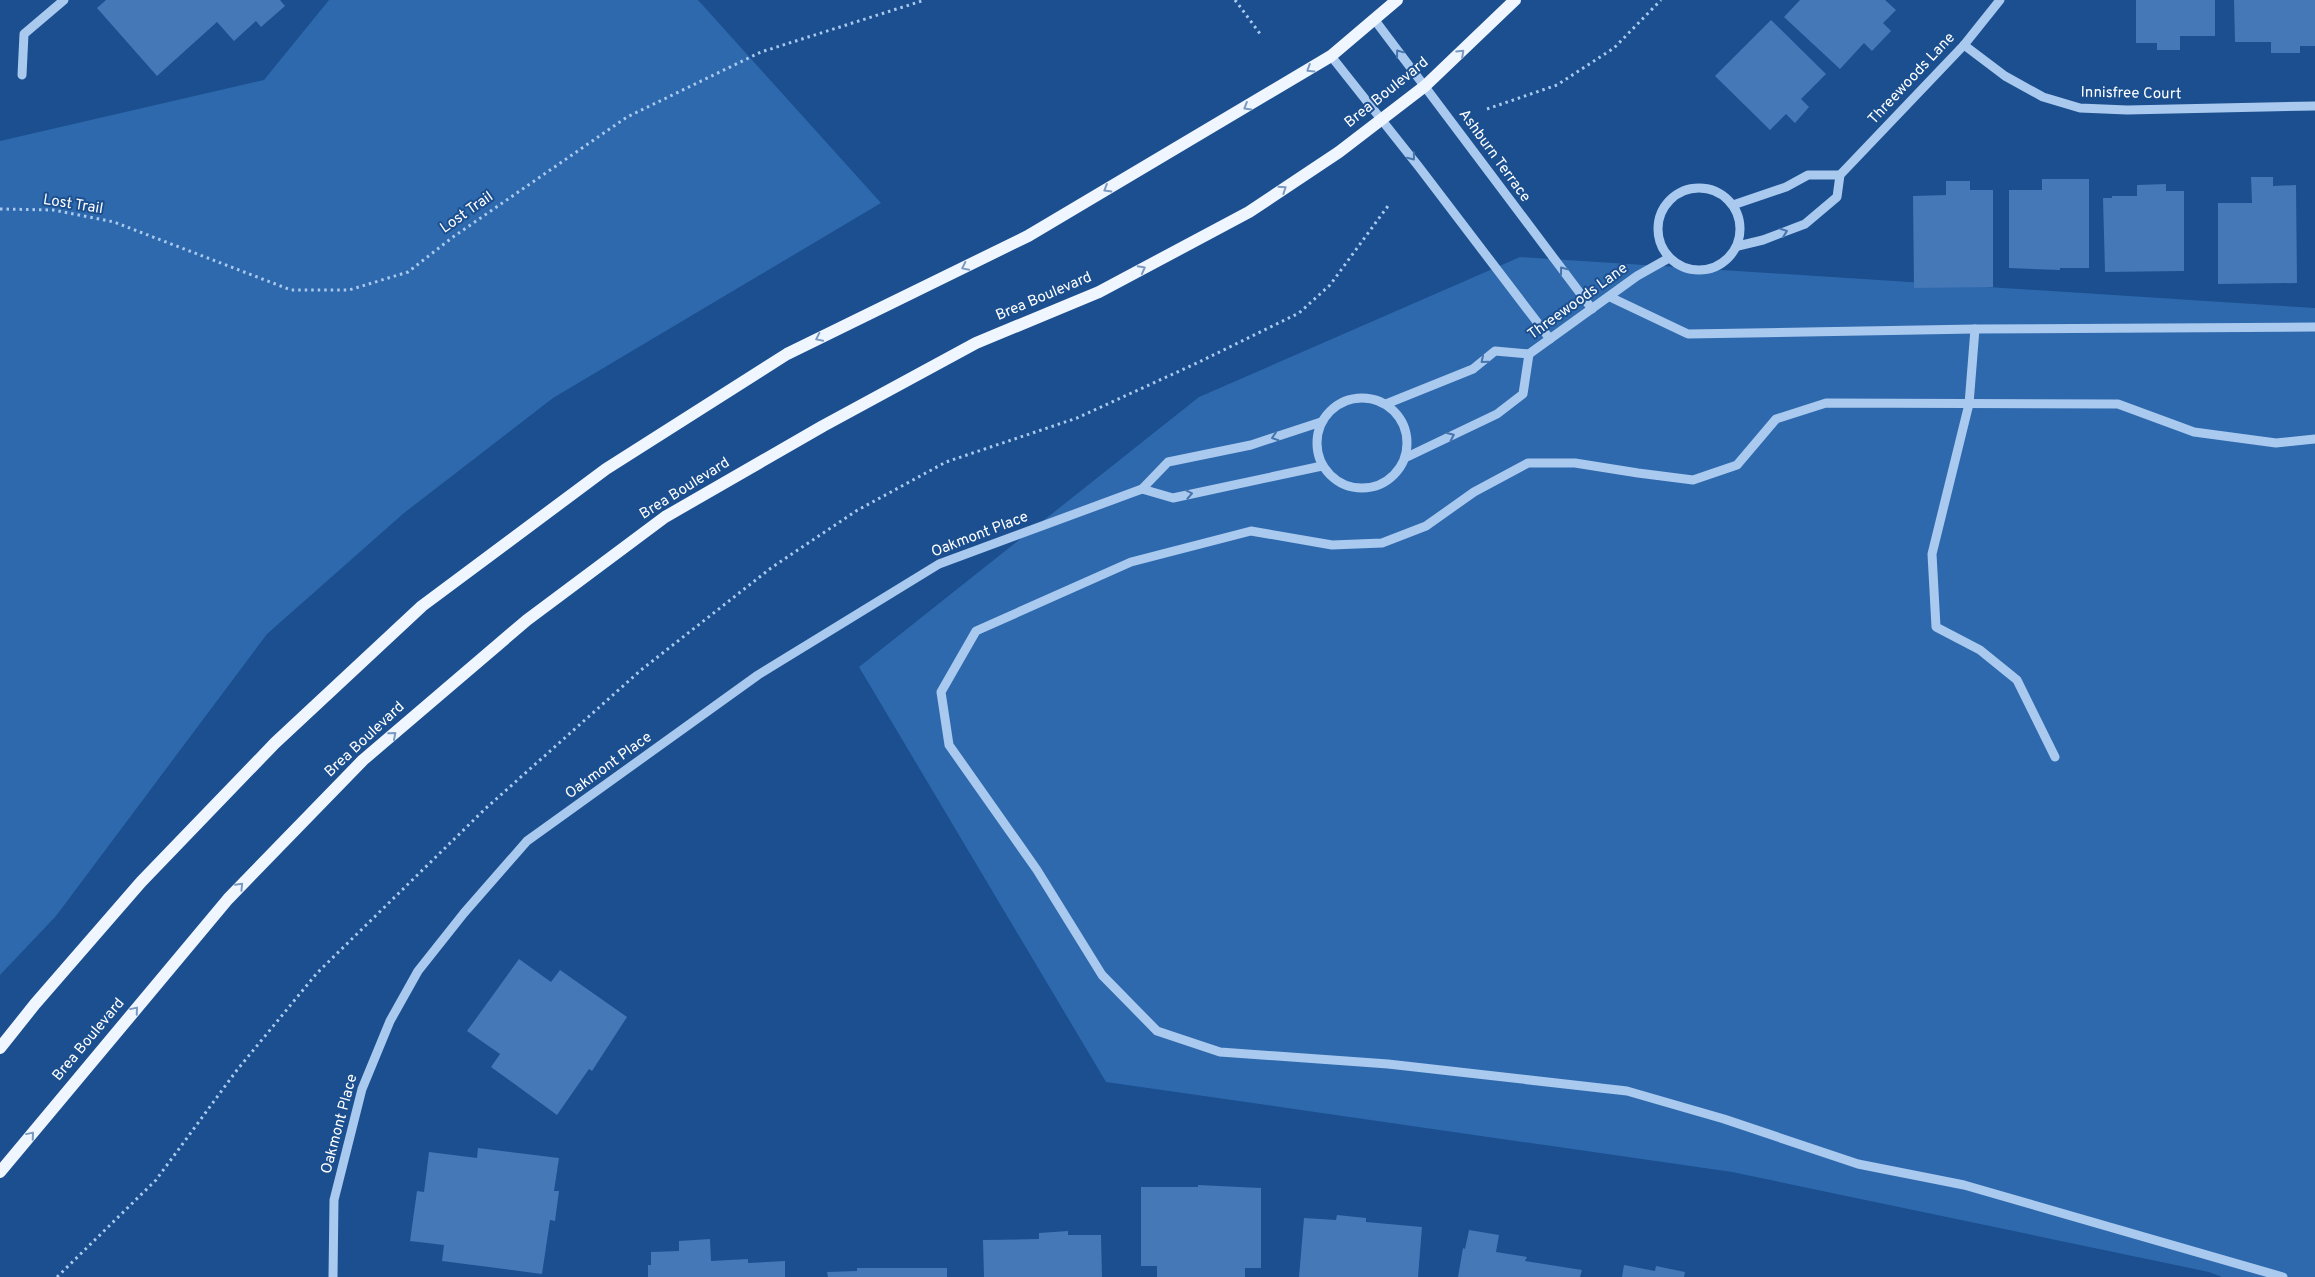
<svg xmlns="http://www.w3.org/2000/svg" width="2315" height="1277" viewBox="0 0 2315 1277" font-family="Overpass,sans-serif">
<style>
.green{fill:#2e69ad}
.building{fill:#4478b7}
.lines{fill:none;stroke-linecap:round;stroke-linejoin:round}
.path{stroke:#a9c9ee;stroke-width:3;stroke-dasharray:2.5 4;stroke-linecap:butt}
.minor{stroke:#a9c9ee;stroke-width:9}
.major{stroke:#f0f6ff;stroke-width:12}
.oneway{stroke:#4674ac}
.oneway2{stroke:#7b9ac1}
.labels{text-anchor:middle;dominant-baseline:central;stroke-width:4;stroke-linejoin:round;paint-order:stroke}
.street-label{font-size:15px;fill:#fff;stroke:#1b4f8f}
</style>
<rect width="100%" height="100%" fill="#1b4f8f"/>
<g class="green">
<polygon points="329,0 698,0 881,203 553,398 404,513 267,634 56,916 0,975 0,141 264,80"/>
<polygon points="1520,257 2315,308 2315,1277 2222,1277 2209,1272 1732,1172 1106,1082 859,667 1199,397"/>
</g>
<g class="building">
<polygon points="106,0 280,0 285,6 261,27 256,21 234,41 217,22 157,76 97,8"/>
<polygon points="1800,0 1885,0 1896,10 1883,23 1891,31 1872,51 1864,43 1840,69 1784,17"/>
<polygon points="2136,0 2215,0 2215,36 2180,36 2180,50 2157,50 2157,43 2136,43"/>
<polygon points="2234,0 2315,0 2315,46 2300,46 2300,53 2271,53 2271,42 2235,42"/>
<polygon points="1771,20 1826,74 1801,99 1809,107 1795,123 1786,114 1770,130 1715,76"/>
<polygon points="2251,177 2273,177 2273,186 2296,185 2297,283 2218,284 2218,203 2252,203"/>
<polygon points="2042,179 2089,179 2089,268 2060,268 2060,270 2009,268 2009,190 2042,190"/>
<polygon points="1946,181 1970,181 1970,190 1993,190 1993,287 1914,288 1913,196 1946,195"/>
<polygon points="2166,184 2166,191 2184,191 2184,271 2105,272 2103,198 2112,198 2112,196 2137,196 2137,185"/>
<polygon points="519,959 551,982 560,970 627,1017 592,1071 589,1069 557,1115 491,1067 500,1054 467,1031"/>
<polygon points="478,1148 559,1158 554,1191 559,1191 555,1221 550,1220 542,1274 442,1261 444,1245 410,1241 417,1191 424,1192 429,1152 477,1158"/>
<polygon points="1198,1185 1261,1188 1261,1268 1245,1268 1245,1277 1157,1277 1157,1266 1141,1266 1141,1187 1198,1187"/>
<polygon points="1337,1215 1366,1218 1366,1222 1422,1227 1418,1277 1299,1277 1304,1218 1336,1220"/>
<polygon points="1469,1230 1499,1235 1496,1252 1527,1257 1525,1261 1582,1270 1580,1277 1458,1277 1463,1248 1465,1249"/>
<polygon points="1068,1231 1068,1235 1101,1235 1102,1277 984,1277 983,1240 1039,1239 1039,1233"/>
<polygon points="710,1239 711,1261 748,1259 748,1263 785,1261 785,1277 648,1277 648,1265 651,1265 651,1252 679,1251 679,1241"/>
<polygon points="1624,1265 1655,1271 1656,1266 1685,1272 1684,1277 1622,1277"/>
<polygon points="857,1268 947,1268 947,1277 828,1277 827,1272 857,1271"/>
</g>
<g class="lines">
<g class="path">
<polyline points="1235,0 1261,35"/>
<polyline points="1487,109 1557,85 1614,48 1661,0"/>
<polyline points="0,209 53,210 114,222 291,290 349,290 408,272 453,237 627,117 761,52 925,0"/>
<polyline points="57,1277 156,1180 237,1070 317,973 485,809 641,670 771,568 856,511 946,462 1077,418 1197,363 1299,313 1330,285 1388,206"/>
</g>
<g class="minor">
<polyline points="1374,19 1592,309"/>
<polyline points="1964,45 2005,76 2043,97 2080,108 2127,110 2315,106"/>
<polyline points="1331,56 1419,167 1550,339"/>
<polyline points="22,75 24,34 64,0"/>
<circle cx="1699" cy="229" r="41"/>
<polyline points="1733,205 1786,187 1808,175 1840,175"/>
<polyline points="1738,246 1763,240 1805,224 1837,197 1840,175 1964,45 2000,0"/>
<polyline points="1610,297 1688,334 1975,329 2315,327"/>
<polyline points="1975,329 1969,404 1932,554 1936,627 1980,650 2017,680 2055,757"/>
<polyline points="1529,354 1637,276 1669,258"/>
<circle cx="1362" cy="443" r="45"/>
<polyline points="1386,404 1473,369 1495,351 1529,354"/>
<polyline points="1407,457 1497,414 1523,394 1529,354"/>
<polyline points="1142,489 1173,498 1322,466"/>
<polyline points="333,1277 334,1200 362,1089 390,1021 418,971 464,913 527,841 758,675 939,564 1142,489 1168,462 1251,445 1321,422"/>
<polyline points="2283,1277 1964,1185 1858,1164 1724,1119 1627,1091 1388,1064 1220,1052 1157,1031 1102,975 1037,870 949,745 941,692 976,631 1131,562 1251,531 1332,545 1382,543 1426,526 1474,492 1528,463 1575,463 1638,473 1693,480 1737,465 1776,419 1826,403 2118,404 2194,432 2276,443 2315,439"/>
</g>
<g class="major">
<polyline points="0,1048 35,1004 141,882 275,743 422,606 606,469 787,354 1028,236 1331,56 1397,0"/>
<polyline points="0,1172 228,899 363,760 527,620 665,517 823,426 976,343 1099,292 1249,212 1339,152 1425,86 1515,0"/>
</g>
</g>
<defs><path id="oneway-chevron" d="M-2-3.5L2.5 0L-2 3.5" fill="none" stroke-width="1.6" stroke-linecap="round" stroke-linejoin="round" transform="scale(1.25)"/></defs>
<g class="oneway">
<use href="#oneway-chevron" transform="translate(1399 53) rotate(-127)"/>
<use href="#oneway-chevron" transform="translate(1412 157) rotate(52)"/>
<use href="#oneway-chevron" transform="translate(1784 232) rotate(-21)"/>
<use href="#oneway-chevron" transform="translate(1563 270) rotate(-127)"/>
<use href="#oneway-chevron" transform="translate(1484 360) rotate(140)"/>
<use href="#oneway-chevron" transform="translate(1451 436) rotate(-25)"/>
<use href="#oneway-chevron" transform="translate(1275 437) rotate(162)"/>
<use href="#oneway-chevron" transform="translate(1189 494) rotate(-11)"/>
</g>
<g class="oneway2">
<use href="#oneway-chevron" transform="translate(1461 53) rotate(-43)"/>
<use href="#oneway-chevron" transform="translate(1310 69) rotate(148)"/>
<use href="#oneway-chevron" transform="translate(1247 107) rotate(149)"/>
<use href="#oneway-chevron" transform="translate(1107 189) rotate(149)"/>
<use href="#oneway-chevron" transform="translate(1283 189) rotate(-34)"/>
<use href="#oneway-chevron" transform="translate(965 267) rotate(154)"/>
<use href="#oneway-chevron" transform="translate(1142 269) rotate(-28)"/>
<use href="#oneway-chevron" transform="translate(819 338) rotate(154)"/>
<use href="#oneway-chevron" transform="translate(393 735) rotate(-41)"/>
<use href="#oneway-chevron" transform="translate(240 886) rotate(-46)"/>
<use href="#oneway-chevron" transform="translate(135 1010) rotate(-50)"/>
<use href="#oneway-chevron" transform="translate(31 1135) rotate(-50)"/>
</g>
<g class="labels">
<g class="street-label">
<text transform="translate(1912 79) rotate(-47)">Threewoods Lane</text>
<text transform="translate(1387 93) rotate(-39)">Brea Boulevard</text>
<text transform="translate(2131 94) rotate(1)">Innisfree Court</text>
<text transform="translate(1494 156) rotate(54)">Ashburn Terrace</text>
<text transform="translate(73 205) rotate(9)">Lost Trail</text>
<text transform="translate(467 213) rotate(-35)">Lost Trail</text>
<text transform="translate(1044 297) rotate(-23)">Brea Boulevard</text>
<text transform="translate(1578 302) rotate(-36)">Threewoods Lane</text>
<text transform="translate(685 489) rotate(-32)">Brea Boulevard</text>
<text transform="translate(980 535) rotate(-21)">Oakmont Place</text>
<text transform="translate(365 740) rotate(-43)">Brea Boulevard</text>
<text transform="translate(609 766) rotate(-36)">Oakmont Place</text>
<text transform="translate(89 1040) rotate(-50)">Brea Boulevard</text>
<text transform="translate(340 1124) rotate(-75)">Oakmont Place</text>
</g>
</g>
</svg>
